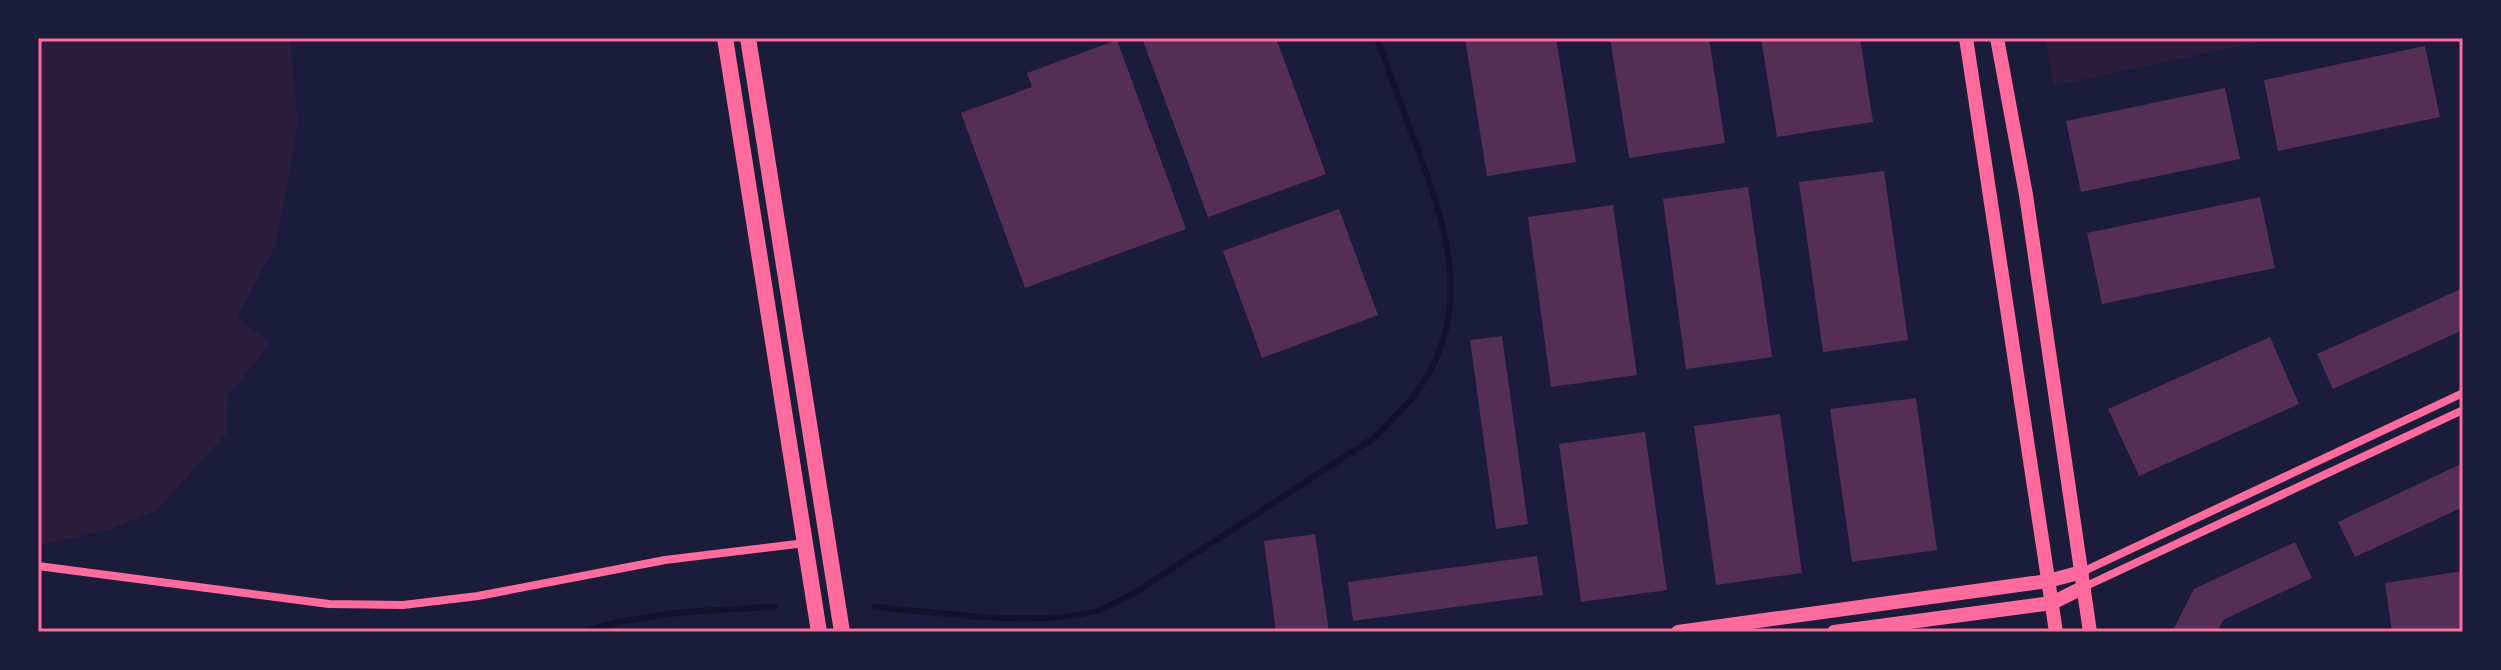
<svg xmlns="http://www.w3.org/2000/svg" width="2501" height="670" viewBox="0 0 2501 670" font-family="'PT Sans',sans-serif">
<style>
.green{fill:#2a1e3b}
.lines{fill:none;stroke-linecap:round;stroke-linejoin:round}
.stream{stroke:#12122b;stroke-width:6}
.building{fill:#542f53}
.minor{stroke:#ff6b9d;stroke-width:8}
.tertiary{stroke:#ff6b9d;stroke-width:14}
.secondary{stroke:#ff6b9d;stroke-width:16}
.neatline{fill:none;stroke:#ff6b9d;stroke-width:3}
</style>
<rect width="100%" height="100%" fill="#1b1b3a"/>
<g class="green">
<polygon points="38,38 290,38 298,125 276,245 237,317 270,343 228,396 226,434 156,511 108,530 38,546"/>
<polygon points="2046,38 2277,38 2054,86"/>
</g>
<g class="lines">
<g class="stream">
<path d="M875,607C937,612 1041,628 1099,610C1111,606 1122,599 1133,594L1375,437C1395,417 1417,396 1430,371C1470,297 1444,221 1417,147C1403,111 1390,74 1377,38"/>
<path d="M581,632C644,612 710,610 775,607"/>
</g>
</g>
<g class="building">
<polygon points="1142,38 1276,38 1326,174 1208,217"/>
<polygon points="1465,38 1556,38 1576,162 1487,176"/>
<polygon points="1610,38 1709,38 1725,143 1629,158"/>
<polygon points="1761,38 1860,38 1873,122 1777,137"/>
<polygon points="1117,40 1186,229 1025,288 961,113 1032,87 1027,73"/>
<polygon points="2425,46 2440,117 2278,151 2264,80"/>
<polygon points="2225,88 2240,159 2081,192 2066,121"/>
<polygon points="1884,171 1908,340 1823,352 1799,182"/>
<polygon points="1748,187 1772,357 1686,369 1663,199"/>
<polygon points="2260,197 2275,268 2102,304 2087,233"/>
<polygon points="1613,205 1637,375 1551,387 1528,217"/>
<polygon points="1339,209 1378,315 1262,358 1223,251"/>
<polygon points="2463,288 2463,330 2333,389 2317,354"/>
<polygon points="1502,336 1528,524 1496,529 1470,340"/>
<polygon points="2270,337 2299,404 2139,476 2108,409"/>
<polygon points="1916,398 1937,550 1852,562 1830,409"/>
<polygon points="1780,414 1802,573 1716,585 1694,426"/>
<polygon points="1645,432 1667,590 1581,602 1559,444"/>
<polygon points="2463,463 2463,507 2355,557 2338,522"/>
<polygon points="1315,534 1329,632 1276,632 1264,541"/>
<polygon points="2295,542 2312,578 2223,620 2217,632 2172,632 2194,589"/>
<polygon points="1537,556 1543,595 1353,621 1348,582"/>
<polygon points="2463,571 2463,632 2392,632 2385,583"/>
</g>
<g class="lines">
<g class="minor">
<polyline points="38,566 329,604 403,605 478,596 665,560 805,543"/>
<polyline points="2082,572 2463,393"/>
<polyline points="2084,587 2463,410"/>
</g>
<g class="tertiary">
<polyline points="1966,38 2056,632"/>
<polyline points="1997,38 2026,195 2090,632"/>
<polyline points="1678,632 2048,581 2082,572"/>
<polyline points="1834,632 2052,603 2084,587"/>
</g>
<g class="secondary">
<polyline points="725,38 819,632"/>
<polyline points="748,38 842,632"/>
</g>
</g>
<rect width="2501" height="670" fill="none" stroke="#1b1b3a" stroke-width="80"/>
<rect x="40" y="40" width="2421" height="590" class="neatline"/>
</svg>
